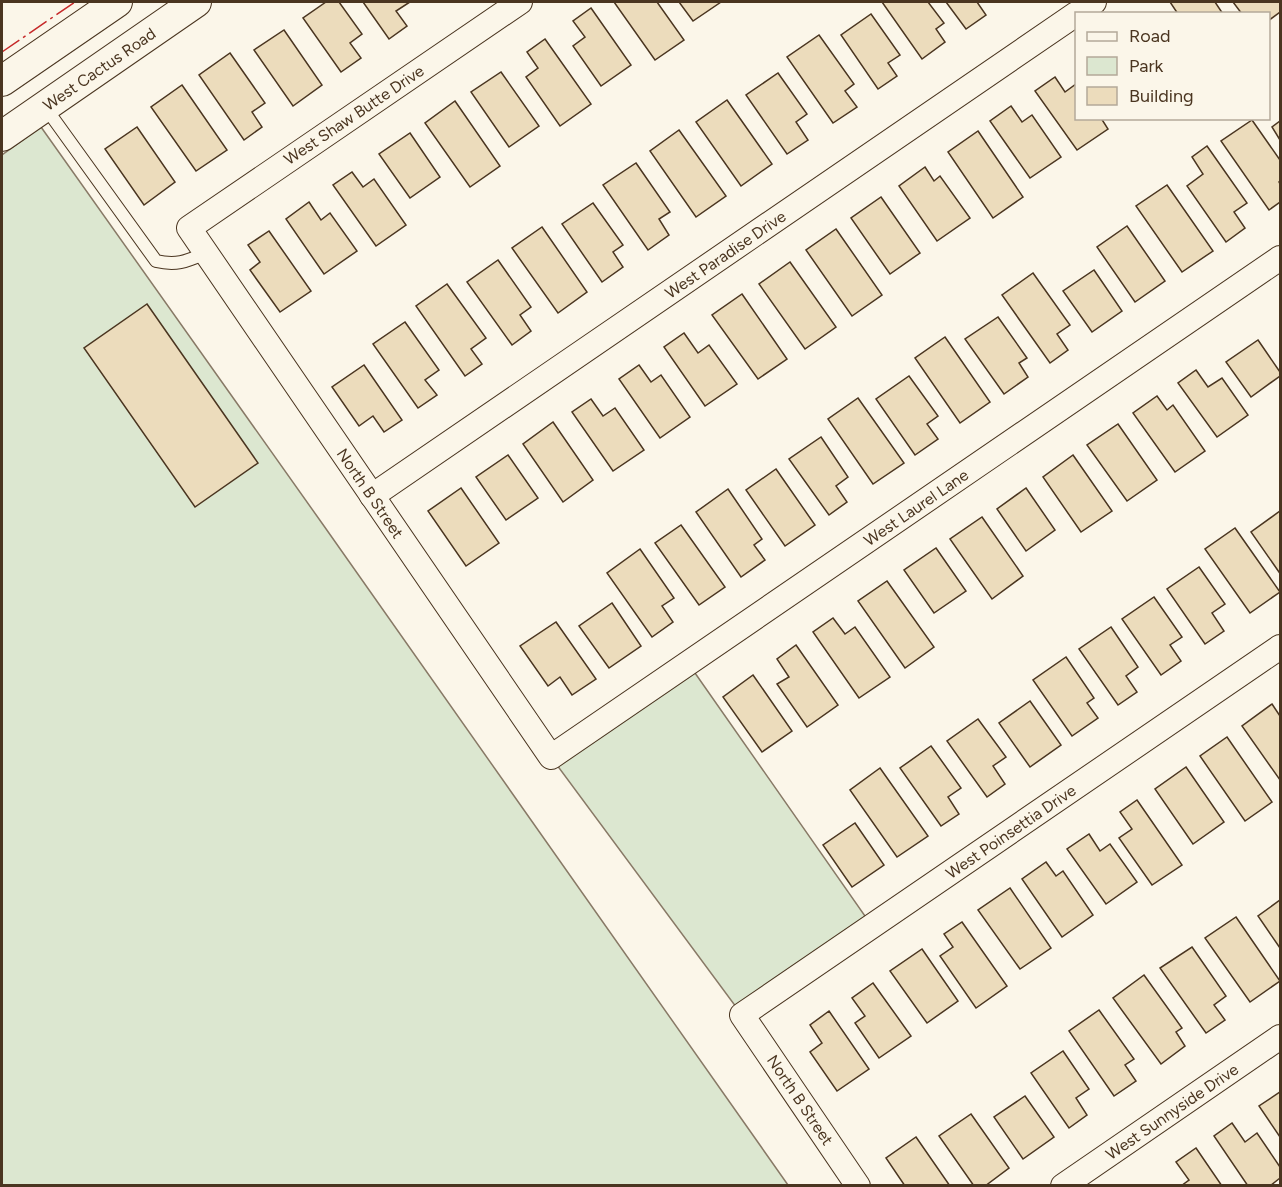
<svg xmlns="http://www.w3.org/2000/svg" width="1282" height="1187" viewBox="0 0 1282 1187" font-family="Figtree,sans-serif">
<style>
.green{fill:#dce7d0;stroke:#887966;stroke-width:1.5}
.building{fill:#ecdcbc;stroke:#4a3520;stroke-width:1.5}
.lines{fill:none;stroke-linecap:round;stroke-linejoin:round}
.service-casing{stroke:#4a3520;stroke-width:14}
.minor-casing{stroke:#4a3520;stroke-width:26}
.tertiary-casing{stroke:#4a3520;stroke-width:32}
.service{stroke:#fbf6e9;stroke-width:12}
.minor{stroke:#fbf6e9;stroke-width:24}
.tertiary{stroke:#fbf6e9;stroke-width:30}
.power{stroke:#c62828;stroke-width:1.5;stroke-dasharray:21 4.5 3 4.5;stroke-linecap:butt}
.labels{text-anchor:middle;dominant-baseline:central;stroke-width:4.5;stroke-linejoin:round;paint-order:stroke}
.street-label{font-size:16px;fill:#4a3520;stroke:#fbf6e9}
</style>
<rect width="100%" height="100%" fill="#fbf6e9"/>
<g class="green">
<polygon points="41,127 324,526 788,1185 2,1185 2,155"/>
<polygon points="688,663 872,926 742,1015 551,757"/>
</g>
<g class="building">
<polygon points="326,2 339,2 362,34 350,43 361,58 341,72 303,18"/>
<polygon points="363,2 410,2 396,11 407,26 389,39"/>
<polygon points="614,2 657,2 684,40 655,60"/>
<polygon points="679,2 721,2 693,21"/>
<polygon points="882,2 928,2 944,23 936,29 945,42 922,59"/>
<polygon points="946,2 977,2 986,15 966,29"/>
<polygon points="1170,2 1215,2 1223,14 1178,14"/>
<polygon points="1233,2 1280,2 1280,12 1268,21 1268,14 1242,14"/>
<polygon points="591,8 631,65 601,86 573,46 585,37 573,21"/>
<polygon points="871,14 900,55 888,63 897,76 878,89 841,35"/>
<polygon points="284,30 322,85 293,106 254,50"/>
<polygon points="819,35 854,84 845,91 857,107 833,123 787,57"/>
<polygon points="545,39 591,104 560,126 526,77 538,68 527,52"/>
<polygon points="230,53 265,103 252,112 262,127 244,140 199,75"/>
<polygon points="501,72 539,126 509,147 471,92"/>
<polygon points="778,73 807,114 796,122 808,140 787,154 746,95"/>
<polygon points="1055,77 1065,92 1076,84 1076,118 1101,118 1108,129 1077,150 1035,91"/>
<polygon points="182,85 227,150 196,171 151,107"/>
<polygon points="727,100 772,164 741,186 696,122"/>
<polygon points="455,101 500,166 470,187 425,123"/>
<polygon points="1011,106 1022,122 1032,115 1061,157 1030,178 990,121"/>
<polygon points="1252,120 1280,160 1280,181 1279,182 1280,184 1280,202 1269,210 1221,141"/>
<polygon points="1280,121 1280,140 1272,127"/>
<polygon points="137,127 175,182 144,205 105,149"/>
<polygon points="679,130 726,196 696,217 650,151"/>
<polygon points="978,131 1023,197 993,218 948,152"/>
<polygon points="410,133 440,177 410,198 379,154"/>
<polygon points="1207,146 1247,203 1234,212 1245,228 1226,242 1187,186 1203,174 1192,157"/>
<polygon points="636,163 670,212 659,219 669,235 648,250 603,185"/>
<polygon points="925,167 934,181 940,176 970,218 937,241 899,186"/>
<polygon points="352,172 363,187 374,179 406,225 376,246 333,185"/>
<polygon points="1167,185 1213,251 1182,272 1136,206"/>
<polygon points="881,197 920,253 890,274 851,218"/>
<polygon points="309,202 321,220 330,213 357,251 324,274 286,219"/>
<polygon points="593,203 623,245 613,252 623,267 602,282 562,224"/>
<polygon points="1127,226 1165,281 1135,302 1097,247"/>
<polygon points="542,227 587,292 558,313 512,248"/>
<polygon points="836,229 882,295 852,316 806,250"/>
<polygon points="269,231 311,291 280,312 250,270 260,262 248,245"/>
<polygon points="498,260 531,307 520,315 531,331 512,345 467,282"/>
<polygon points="790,262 836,327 805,349 759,284"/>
<polygon points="1094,270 1122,311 1092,332 1063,291"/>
<polygon points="1033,273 1070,325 1057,334 1068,350 1050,363 1002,295"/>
<polygon points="447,284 486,338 471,349 482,364 465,376 416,306"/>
<polygon points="742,294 787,359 758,379 712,315"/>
<polygon points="147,304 258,463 195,507 84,348"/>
<polygon points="998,317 1027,358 1019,363 1028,377 1004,394 965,339"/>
<polygon points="405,322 439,370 425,380 437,395 418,408 373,344"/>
<polygon points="684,333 698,353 709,345 737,384 705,406 664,347"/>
<polygon points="945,337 990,402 960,423 915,358"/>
<polygon points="1258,340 1280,372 1280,376 1251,397 1226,362"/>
<polygon points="364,365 402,420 384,432 373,416 359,426 332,387"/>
<polygon points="639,365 651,382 661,375 690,417 660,438 619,379"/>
<polygon points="1196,370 1208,387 1222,378 1248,415 1217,437 1178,383"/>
<polygon points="909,376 938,416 927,424 938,439 915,455 876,399"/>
<polygon points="1157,396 1167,410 1173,405 1205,451 1175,472 1133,413"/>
<polygon points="858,398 904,463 873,484 828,419"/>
<polygon points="591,399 603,416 615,408 644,450 613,471 572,412"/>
<polygon points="553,422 593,480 563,502 523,444"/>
<polygon points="1118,424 1157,480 1127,501 1087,445"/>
<polygon points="821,437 848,477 836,486 847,502 829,515 789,459"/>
<polygon points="508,455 538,498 506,520 476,477"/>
<polygon points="1073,455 1112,511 1081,532 1043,477"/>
<polygon points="776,469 815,525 785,546 746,490"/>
<polygon points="461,488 499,543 466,566 428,511"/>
<polygon points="1026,488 1055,530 1026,551 997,509"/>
<polygon points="728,489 762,539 754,545 765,560 741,577 696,512"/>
<polygon points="1280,511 1280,571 1279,572 1251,532"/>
<polygon points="982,517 1023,576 992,599 950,539"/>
<polygon points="681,525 725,587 699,605 655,543"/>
<polygon points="1235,528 1280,592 1250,613 1205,549"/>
<polygon points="936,548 966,591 934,613 904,570"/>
<polygon points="640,549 674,598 662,606 673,622 652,637 607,573"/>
<polygon points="1199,567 1225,604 1212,613 1224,631 1205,644 1167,589"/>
<polygon points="887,581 934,647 905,668 858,601"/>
<polygon points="1154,597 1182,637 1170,645 1181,661 1161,675 1122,619"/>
<polygon points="612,603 641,646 609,668 579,626"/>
<polygon points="833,618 845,634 855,627 890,677 859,698 813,632"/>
<polygon points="556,622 596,679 572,695 560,677 548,686 520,646"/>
<polygon points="1111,627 1138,667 1126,676 1137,692 1118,705 1079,649"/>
<polygon points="796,645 838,705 807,727 777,684 789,677 777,659"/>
<polygon points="1066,657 1094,698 1087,703 1098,718 1072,736 1033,680"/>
<polygon points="753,675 792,731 762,752 723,697"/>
<polygon points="1030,701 1061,745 1030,767 999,723"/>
<polygon points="1272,704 1280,716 1280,780 1242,726"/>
<polygon points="978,719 1006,757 993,766 1005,784 987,797 947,741"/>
<polygon points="1227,737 1272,802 1245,821 1200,756"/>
<polygon points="931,746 961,788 948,797 959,814 941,826 900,768"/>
<polygon points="1186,767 1224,822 1193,844 1155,789"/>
<polygon points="880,768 928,836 897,857 850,790"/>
<polygon points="1137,800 1182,865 1152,885 1119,838 1132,829 1120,812"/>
<polygon points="855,823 884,865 852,887 823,845"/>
<polygon points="1089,834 1100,851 1110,844 1137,882 1106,904 1067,849"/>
<polygon points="1046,862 1056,876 1063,871 1093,915 1062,937 1022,879"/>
<polygon points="1010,888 1051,948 1020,969 978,910"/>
<polygon points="1280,900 1280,948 1258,916"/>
<polygon points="1236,917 1280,981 1250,1002 1205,938"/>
<polygon points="962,922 1007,986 976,1008 940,956 953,947 944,934"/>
<polygon points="1192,947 1226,996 1214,1005 1225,1020 1206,1033 1160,968"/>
<polygon points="922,949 958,1001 927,1023 890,971"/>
<polygon points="1144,975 1182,1028 1176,1032 1185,1046 1161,1064 1113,998"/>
<polygon points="873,983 911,1036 879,1058 855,1023 865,1016 852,998"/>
<polygon points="1099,1010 1134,1059 1125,1065 1136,1081 1114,1096 1069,1031"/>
<polygon points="829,1011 869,1069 837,1091 810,1052 822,1043 810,1025"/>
<polygon points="1063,1051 1089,1089 1076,1098 1087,1115 1069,1128 1031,1073"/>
<polygon points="1280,1092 1280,1137 1259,1106"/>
<polygon points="1025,1096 1054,1137 1023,1159 994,1117"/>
<polygon points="971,1114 1009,1168 985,1186 974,1186 939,1136"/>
<polygon points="1232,1123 1245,1142 1257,1133 1280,1167 1280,1178 1270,1186 1248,1186 1214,1136"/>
<polygon points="916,1137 950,1186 905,1186 886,1158"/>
<polygon points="1196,1148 1222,1186 1181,1186 1189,1180 1176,1162"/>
</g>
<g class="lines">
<defs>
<path id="service" d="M45,107L156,261C177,266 187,261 206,253"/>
<g id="minor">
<path id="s1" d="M520,2L189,228L551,757L1280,258"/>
<polyline points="1077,14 1094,2"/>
<path id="s2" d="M372,496L1076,14"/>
<path id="s3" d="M858,1186L742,1015L1280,647"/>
<path id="s4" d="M1063,1186L1280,1037"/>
</g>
<g id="tertiary">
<polyline points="2,81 117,2"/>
<path id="s5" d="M2,136L196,2"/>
</g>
</defs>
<use href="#service" class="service-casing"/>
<use href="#minor" class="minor-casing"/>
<use href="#tertiary" class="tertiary-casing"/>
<use href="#service" class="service"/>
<use href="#minor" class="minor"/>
<use href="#tertiary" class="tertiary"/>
<polyline class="power" points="2,52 75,2"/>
</g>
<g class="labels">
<g class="street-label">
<text stroke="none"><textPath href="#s5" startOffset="118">West Cactus Road</textPath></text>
<text transform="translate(354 115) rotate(-34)">West Shaw Butte Drive</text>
<text stroke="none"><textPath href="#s2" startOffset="428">West Paradise Drive</textPath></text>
<text stroke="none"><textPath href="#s1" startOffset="722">North B Street</textPath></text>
<text stroke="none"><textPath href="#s1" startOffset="1484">West Laurel Lane</textPath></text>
<text stroke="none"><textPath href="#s3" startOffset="532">West Poinsettia Drive</textPath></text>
<text transform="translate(800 1100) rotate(56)">North B Street</text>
<text stroke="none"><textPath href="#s4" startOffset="132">West Sunnyside Drive</textPath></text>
</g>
</g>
<rect width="1282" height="1187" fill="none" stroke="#4a3520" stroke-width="6"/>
<rect x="1075" y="12" width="195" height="108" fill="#fbf6e9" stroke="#b4a999" stroke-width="1.5"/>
<rect x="1087" y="32" width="30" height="9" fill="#fbf6e9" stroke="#b4a999" stroke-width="1.5"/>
<text x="1129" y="42" font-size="18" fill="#4a3520">Road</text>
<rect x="1087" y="57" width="30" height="18" fill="#dce7d0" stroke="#b4a999" stroke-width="1.5"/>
<text x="1129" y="72" font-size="18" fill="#4a3520">Park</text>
<rect x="1087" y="87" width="30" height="18" fill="#ecdcbc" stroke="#b4a999" stroke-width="1.5"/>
<text x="1129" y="102" font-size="18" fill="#4a3520">Building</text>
</svg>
